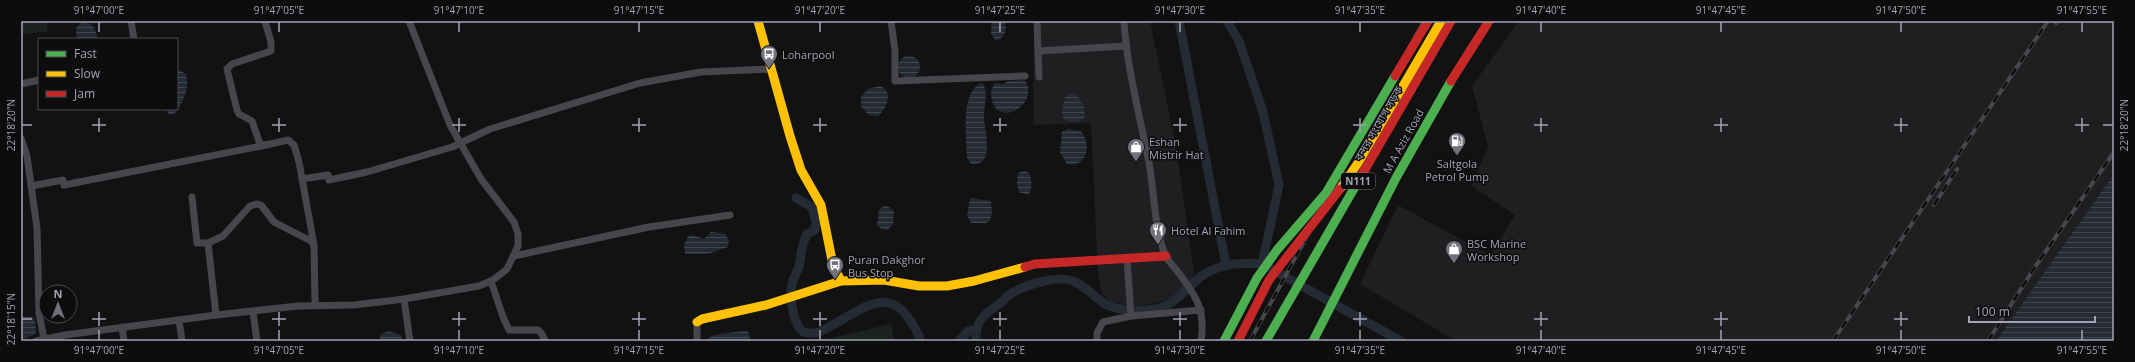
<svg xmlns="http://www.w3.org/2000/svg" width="2135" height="362" viewBox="0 0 2135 362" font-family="'Open Sans','Noto Sans Bengali',sans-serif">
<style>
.built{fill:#1f1f21}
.park{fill:#1c231e}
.water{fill:url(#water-rules)}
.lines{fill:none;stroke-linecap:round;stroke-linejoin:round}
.canal{stroke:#252b35;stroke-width:9}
.street{stroke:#47464c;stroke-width:7}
.fast{stroke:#4caf50;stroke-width:9}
.slow{stroke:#ffc107;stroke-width:9}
.jam{stroke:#c62828;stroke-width:9}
.rail-casing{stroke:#47474c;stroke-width:4}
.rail{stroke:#0d0d0e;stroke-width:2.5;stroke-dasharray:8;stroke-linecap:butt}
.fast-bridge{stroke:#4caf50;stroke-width:9}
.slow-bridge{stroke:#ffc107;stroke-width:9}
.jam-bridge{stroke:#c62828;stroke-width:9}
.ticks{fill:none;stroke:#a2a4b5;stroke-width:1.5}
.labels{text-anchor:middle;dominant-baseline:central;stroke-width:3;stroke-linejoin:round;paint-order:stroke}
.shield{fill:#0d0d0e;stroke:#757783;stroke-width:1}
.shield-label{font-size:10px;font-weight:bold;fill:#a2a4b5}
.poi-label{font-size:11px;fill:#a2a4b5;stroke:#0d0d0e;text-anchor:start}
.street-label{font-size:11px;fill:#a2a4b5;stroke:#0d0d0e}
.neatline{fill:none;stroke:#a2a4b5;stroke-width:1.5}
.ticks-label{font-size:10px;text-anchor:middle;fill:#a2a4b5}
</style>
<defs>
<pattern id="water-rules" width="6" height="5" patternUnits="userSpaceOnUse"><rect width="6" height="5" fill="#252b35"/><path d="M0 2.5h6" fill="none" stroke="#424750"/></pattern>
</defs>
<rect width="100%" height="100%" fill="#121213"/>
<g class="built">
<polygon points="1034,21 1150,21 1176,146 1194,272 1192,278 1184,288 1171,299 1138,307 1111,302 1102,294 1098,273 1091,123 1033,125"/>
<polygon points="1519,21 2114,21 2114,174 1996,341 1456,341 1360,284 1398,205 1490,255 1515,215 1471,186 1488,147 1472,86"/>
</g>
<g class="park">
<polygon points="21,21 46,21 48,31 21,35"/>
<polygon points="891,324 894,341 818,341"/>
</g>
<g class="water">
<path d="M992,21H1004C1008,28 1005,40 995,40L991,33Z"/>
<path d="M82,22C92,22 97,29 97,39H77L76,28Z"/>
<circle cx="909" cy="67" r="11"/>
<path d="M177,69L186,74C190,87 183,104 174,114L169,115L166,109H177Z"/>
<path d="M1024,80C1037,92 1019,121 997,110C990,102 989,91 995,83L1003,84L1009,81Z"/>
<path d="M982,83C989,90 984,107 984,116C984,131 996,167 971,164L967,158C967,138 959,91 982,83Z"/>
<path d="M880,86C894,91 887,108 878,116L869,115L861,107V97L868,89Z"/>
<path d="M1071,94L1077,95L1084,106L1085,117C1078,124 1073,123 1064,119L1062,112L1065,97Z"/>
<path d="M1068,129L1081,131C1092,145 1087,168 1067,164L1060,152L1062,132Z"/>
<path d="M1024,171L1029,173C1032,180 1033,189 1028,195L1019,192L1017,184L1018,173Z"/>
<polygon points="2114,174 2114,341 1996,341"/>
<polygon points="970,198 991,201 992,212 990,221 986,223 971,223 967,215"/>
<polygon points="884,206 887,206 894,211 893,224 888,230 882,229 877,225 879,210"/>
<polygon points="711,232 725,234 729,240 728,247 708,254 685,254 684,245 688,236 693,235 704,239"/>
<polygon points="21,317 32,317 35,319 36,332 34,335 21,339"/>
<polygon points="388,331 401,335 403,341 380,341 380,335"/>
<polygon points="743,331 748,331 751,341 704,341 714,335"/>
</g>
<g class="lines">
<g class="canal">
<polyline points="1179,21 1226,265"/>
<polyline points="1227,21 1239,41 1263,112 1279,185 1262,264"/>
<path d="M796,198L812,207L816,222L815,230L807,234C800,248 802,253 799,267C797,273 793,278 792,284C789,296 793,321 801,330C805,334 811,333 816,333C846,323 884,279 909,319C914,327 919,332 920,341"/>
<polyline points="959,341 968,331 976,329"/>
<path d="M976,341C975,322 983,315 998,305C1003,302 1006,296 1012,293C1025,285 1060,274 1075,282C1087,287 1096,299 1107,305C1121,311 1140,312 1155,309C1174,306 1185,290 1199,278C1217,264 1241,262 1262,264L1401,341"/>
</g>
<g class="street">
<polyline points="131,21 134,39"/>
<polyline points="265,21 271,42 271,51 232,64 227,69 237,110 239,114 252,121 260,144 266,145 288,140 294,145 299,162 314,245"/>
<polyline points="891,21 895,51 895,81 1025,76"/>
<polyline points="1037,21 1039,77"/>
<path d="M1124,21C1127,71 1141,119 1150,168C1154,196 1155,228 1165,255C1168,261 1174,267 1178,272C1196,296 1206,310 1201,341"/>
<polyline points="1038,51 1126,46"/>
<polyline points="21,84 39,80"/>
<polyline points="21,138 27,156 37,228 39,313 44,339"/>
<polyline points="302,179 328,175 329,180 367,172 452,147 490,129 640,83 701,72 771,69"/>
<polyline points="31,186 63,180 64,185 266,145"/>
<polyline points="192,197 197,243 208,243 216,315"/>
<polyline points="208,243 223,236 250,206 256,204 261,205 274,222 311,241 314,245 315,302"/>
<polyline points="514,256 649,227 730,215"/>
<polyline points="1127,259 1131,316"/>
<polyline points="491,281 503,317 509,330 538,330 542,334 545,341"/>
<polyline points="404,299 410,341"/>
<polyline points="253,312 257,341"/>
<polyline points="179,320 182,341"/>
<polyline points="122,327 124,341"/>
<polyline points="36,341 65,335 216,315 298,306 354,305 404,299 479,286 493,280 507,269 518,246 518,234 514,222 481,179 450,125 409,21"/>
<polyline points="697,341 697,322"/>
<polyline points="1097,341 1097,333 1103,322 1131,316 1201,310"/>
</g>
<g class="fast">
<polyline points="1266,341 1356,185"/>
<polyline points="1313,341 1396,178 1451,81"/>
</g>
<g class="slow">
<polyline points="758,21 790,136 801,170 821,205 833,265 841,281"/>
<polyline points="697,322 702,319 766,305 841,281 884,280 919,286 947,286 974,281 1025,267"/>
</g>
<g class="jam">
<polyline points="1451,81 1489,21"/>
<polyline points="1356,185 1451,21"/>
<polyline points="1025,267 1035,264 1166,256"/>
</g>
<defs>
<g id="rail">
<polyline points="2056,23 2057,21"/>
<polyline points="1934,205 1957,169"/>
<polyline points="1250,341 1424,21"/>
<polyline points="1833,341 2048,21"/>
<polyline points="1988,341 2035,267 2114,152"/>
</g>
</defs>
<use href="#rail" class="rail-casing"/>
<use href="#rail" class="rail"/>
<polyline class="fast-bridge" points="1224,341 1257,278 1277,250 1326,193 1395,76"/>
<polyline class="slow-bridge" points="1340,189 1358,163 1441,21"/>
<g class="jam-bridge">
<polyline points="1395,76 1428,21"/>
<polyline points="1238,341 1269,280 1340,189"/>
</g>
</g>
<path class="ticks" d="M99,22V32M279,22V32M459,22V32M639,22V32M820,22V32M1000,22V32M1180,22V32M1360,22V32M1541,22V32M1721,22V32M1901,22V32M2082,22V32M99,118V132M279,118V132M459,118V132M639,118V132M820,118V132M1000,118V132M1180,118V132M1360,118V132M1541,118V132M1721,118V132M1901,118V132M2082,118V132M22,125H32M92,125H106M272,125H286M452,125H466M632,125H646M813,125H827M993,125H1007M1173,125H1187M1353,125H1367M1534,125H1548M1714,125H1728M1894,125H1908M2075,125H2089M2103,125H2113M99,312V326M279,312V326M459,312V326M639,312V326M820,312V326M1000,312V326M1180,312V326M1360,312V326M1541,312V326M1721,312V326M1901,312V326M22,319H32M92,319H106M272,319H286M452,319H466M632,319H646M813,319H827M993,319H1007M1173,319H1187M1353,319H1367M1534,319H1548M1714,319H1728M1894,319H1908M99,330V340M279,330V340M459,330V340M639,330V340M820,330V340M1000,330V340M1180,330V340M1360,330V340M1541,330V340M1721,330V340M1901,330V340M2082,330V340"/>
<defs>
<symbol id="bus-pin" viewBox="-11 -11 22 30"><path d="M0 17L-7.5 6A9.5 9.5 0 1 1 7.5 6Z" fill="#70717c" stroke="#0d0d0e"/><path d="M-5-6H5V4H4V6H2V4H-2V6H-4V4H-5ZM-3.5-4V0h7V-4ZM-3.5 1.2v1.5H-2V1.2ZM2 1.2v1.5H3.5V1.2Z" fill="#fff"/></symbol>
<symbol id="fuel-pin" viewBox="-11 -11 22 30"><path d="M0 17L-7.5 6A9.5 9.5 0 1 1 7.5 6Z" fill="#70717c" stroke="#0d0d0e"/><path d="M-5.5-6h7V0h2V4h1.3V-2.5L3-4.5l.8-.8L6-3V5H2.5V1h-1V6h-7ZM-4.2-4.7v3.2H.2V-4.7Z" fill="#fff"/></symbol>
<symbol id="shop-pin" viewBox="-11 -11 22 30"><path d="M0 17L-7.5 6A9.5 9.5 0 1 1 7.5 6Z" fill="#70717c" stroke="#0d0d0e"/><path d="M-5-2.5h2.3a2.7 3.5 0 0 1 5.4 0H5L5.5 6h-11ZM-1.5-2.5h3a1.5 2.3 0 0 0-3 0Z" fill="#fff"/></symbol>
<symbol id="restaurant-pin" viewBox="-11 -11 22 30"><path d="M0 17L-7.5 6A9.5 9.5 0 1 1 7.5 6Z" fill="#70717c" stroke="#0d0d0e"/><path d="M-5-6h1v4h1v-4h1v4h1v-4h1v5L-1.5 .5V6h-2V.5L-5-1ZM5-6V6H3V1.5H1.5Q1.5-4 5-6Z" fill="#fff"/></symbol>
</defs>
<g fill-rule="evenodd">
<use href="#bus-pin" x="759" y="44" width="20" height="27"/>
<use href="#fuel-pin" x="1447" y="131" width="20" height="27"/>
<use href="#shop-pin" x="1126" y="137" width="20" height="27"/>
<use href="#restaurant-pin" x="1148" y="220" width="20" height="27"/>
<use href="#shop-pin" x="1444" y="239" width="20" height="27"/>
<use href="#bus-pin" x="825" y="255" width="20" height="27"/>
</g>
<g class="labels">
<rect class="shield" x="1341" y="173" width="34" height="16" rx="3"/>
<g class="shield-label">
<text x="1358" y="181">N111</text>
</g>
<g class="poi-label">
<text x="782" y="54">Loharpool</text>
<text x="1149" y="141">Eshan<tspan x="1149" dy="13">Mistrir Hat</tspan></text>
<text x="1457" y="163" text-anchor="middle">Saltgola<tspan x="1457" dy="13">Petrol Pump</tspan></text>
<text x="1171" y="230">Hotel Al Fahim</text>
<text x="1467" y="243">BSC Marine<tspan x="1467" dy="13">Workshop</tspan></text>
<text x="848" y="259">Puran Dakghor<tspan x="848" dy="13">Bus Stop</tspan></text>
</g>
<g class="street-label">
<text transform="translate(1378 123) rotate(-60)">বন্দর সংযোগ সড়ক</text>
<text transform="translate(1403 141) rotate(-61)">M A Aziz Road</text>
</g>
</g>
<rect width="2135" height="362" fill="none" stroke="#0d0d0e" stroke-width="44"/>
<rect x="38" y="38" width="140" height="72" fill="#0d0d0e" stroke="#494951"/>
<rect x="46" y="51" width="20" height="6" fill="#4caf50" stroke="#494951"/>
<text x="74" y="58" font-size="12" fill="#a2a4b5">Fast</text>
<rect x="46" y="71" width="20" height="6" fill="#ffc107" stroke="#494951"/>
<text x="74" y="78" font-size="12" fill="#a2a4b5">Slow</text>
<rect x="46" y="91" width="20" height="6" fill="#c62828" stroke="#494951"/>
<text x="74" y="98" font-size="12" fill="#a2a4b5">Jam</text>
<g transform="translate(58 304)"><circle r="19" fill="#0d0d0e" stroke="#494951"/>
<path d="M0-3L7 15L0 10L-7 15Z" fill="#70717c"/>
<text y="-6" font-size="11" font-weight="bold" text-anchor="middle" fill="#a2a4b5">N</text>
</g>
<path d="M1969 316v6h126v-6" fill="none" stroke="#a2a4b5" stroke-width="2"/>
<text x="1975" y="316" font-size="12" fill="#a2a4b5" stroke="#0d0d0e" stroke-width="3" paint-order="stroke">100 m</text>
<rect x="22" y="22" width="2091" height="318" class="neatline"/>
<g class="ticks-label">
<text x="99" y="14">91°47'00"E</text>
<text x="279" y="14">91°47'05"E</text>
<text x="459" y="14">91°47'10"E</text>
<text x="639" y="14">91°47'15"E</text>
<text x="820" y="14">91°47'20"E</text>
<text x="1000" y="14">91°47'25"E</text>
<text x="1180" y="14">91°47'30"E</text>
<text x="1360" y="14">91°47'35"E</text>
<text x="1541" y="14">91°47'40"E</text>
<text x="1721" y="14">91°47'45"E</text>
<text x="1901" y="14">91°47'50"E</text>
<text x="2082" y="14">91°47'55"E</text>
<text transform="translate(11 125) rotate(-90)" y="4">22°18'20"N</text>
<text transform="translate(2124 125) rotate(-90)" y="4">22°18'20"N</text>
<text transform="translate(11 319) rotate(-90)" y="4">22°18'15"N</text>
<text x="99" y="354">91°47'00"E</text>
<text x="279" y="354">91°47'05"E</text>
<text x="459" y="354">91°47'10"E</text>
<text x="639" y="354">91°47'15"E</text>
<text x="820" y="354">91°47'20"E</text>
<text x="1000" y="354">91°47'25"E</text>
<text x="1180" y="354">91°47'30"E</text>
<text x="1360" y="354">91°47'35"E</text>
<text x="1541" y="354">91°47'40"E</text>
<text x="1721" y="354">91°47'45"E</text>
<text x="1901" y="354">91°47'50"E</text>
<text x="2082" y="354">91°47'55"E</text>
</g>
</svg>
